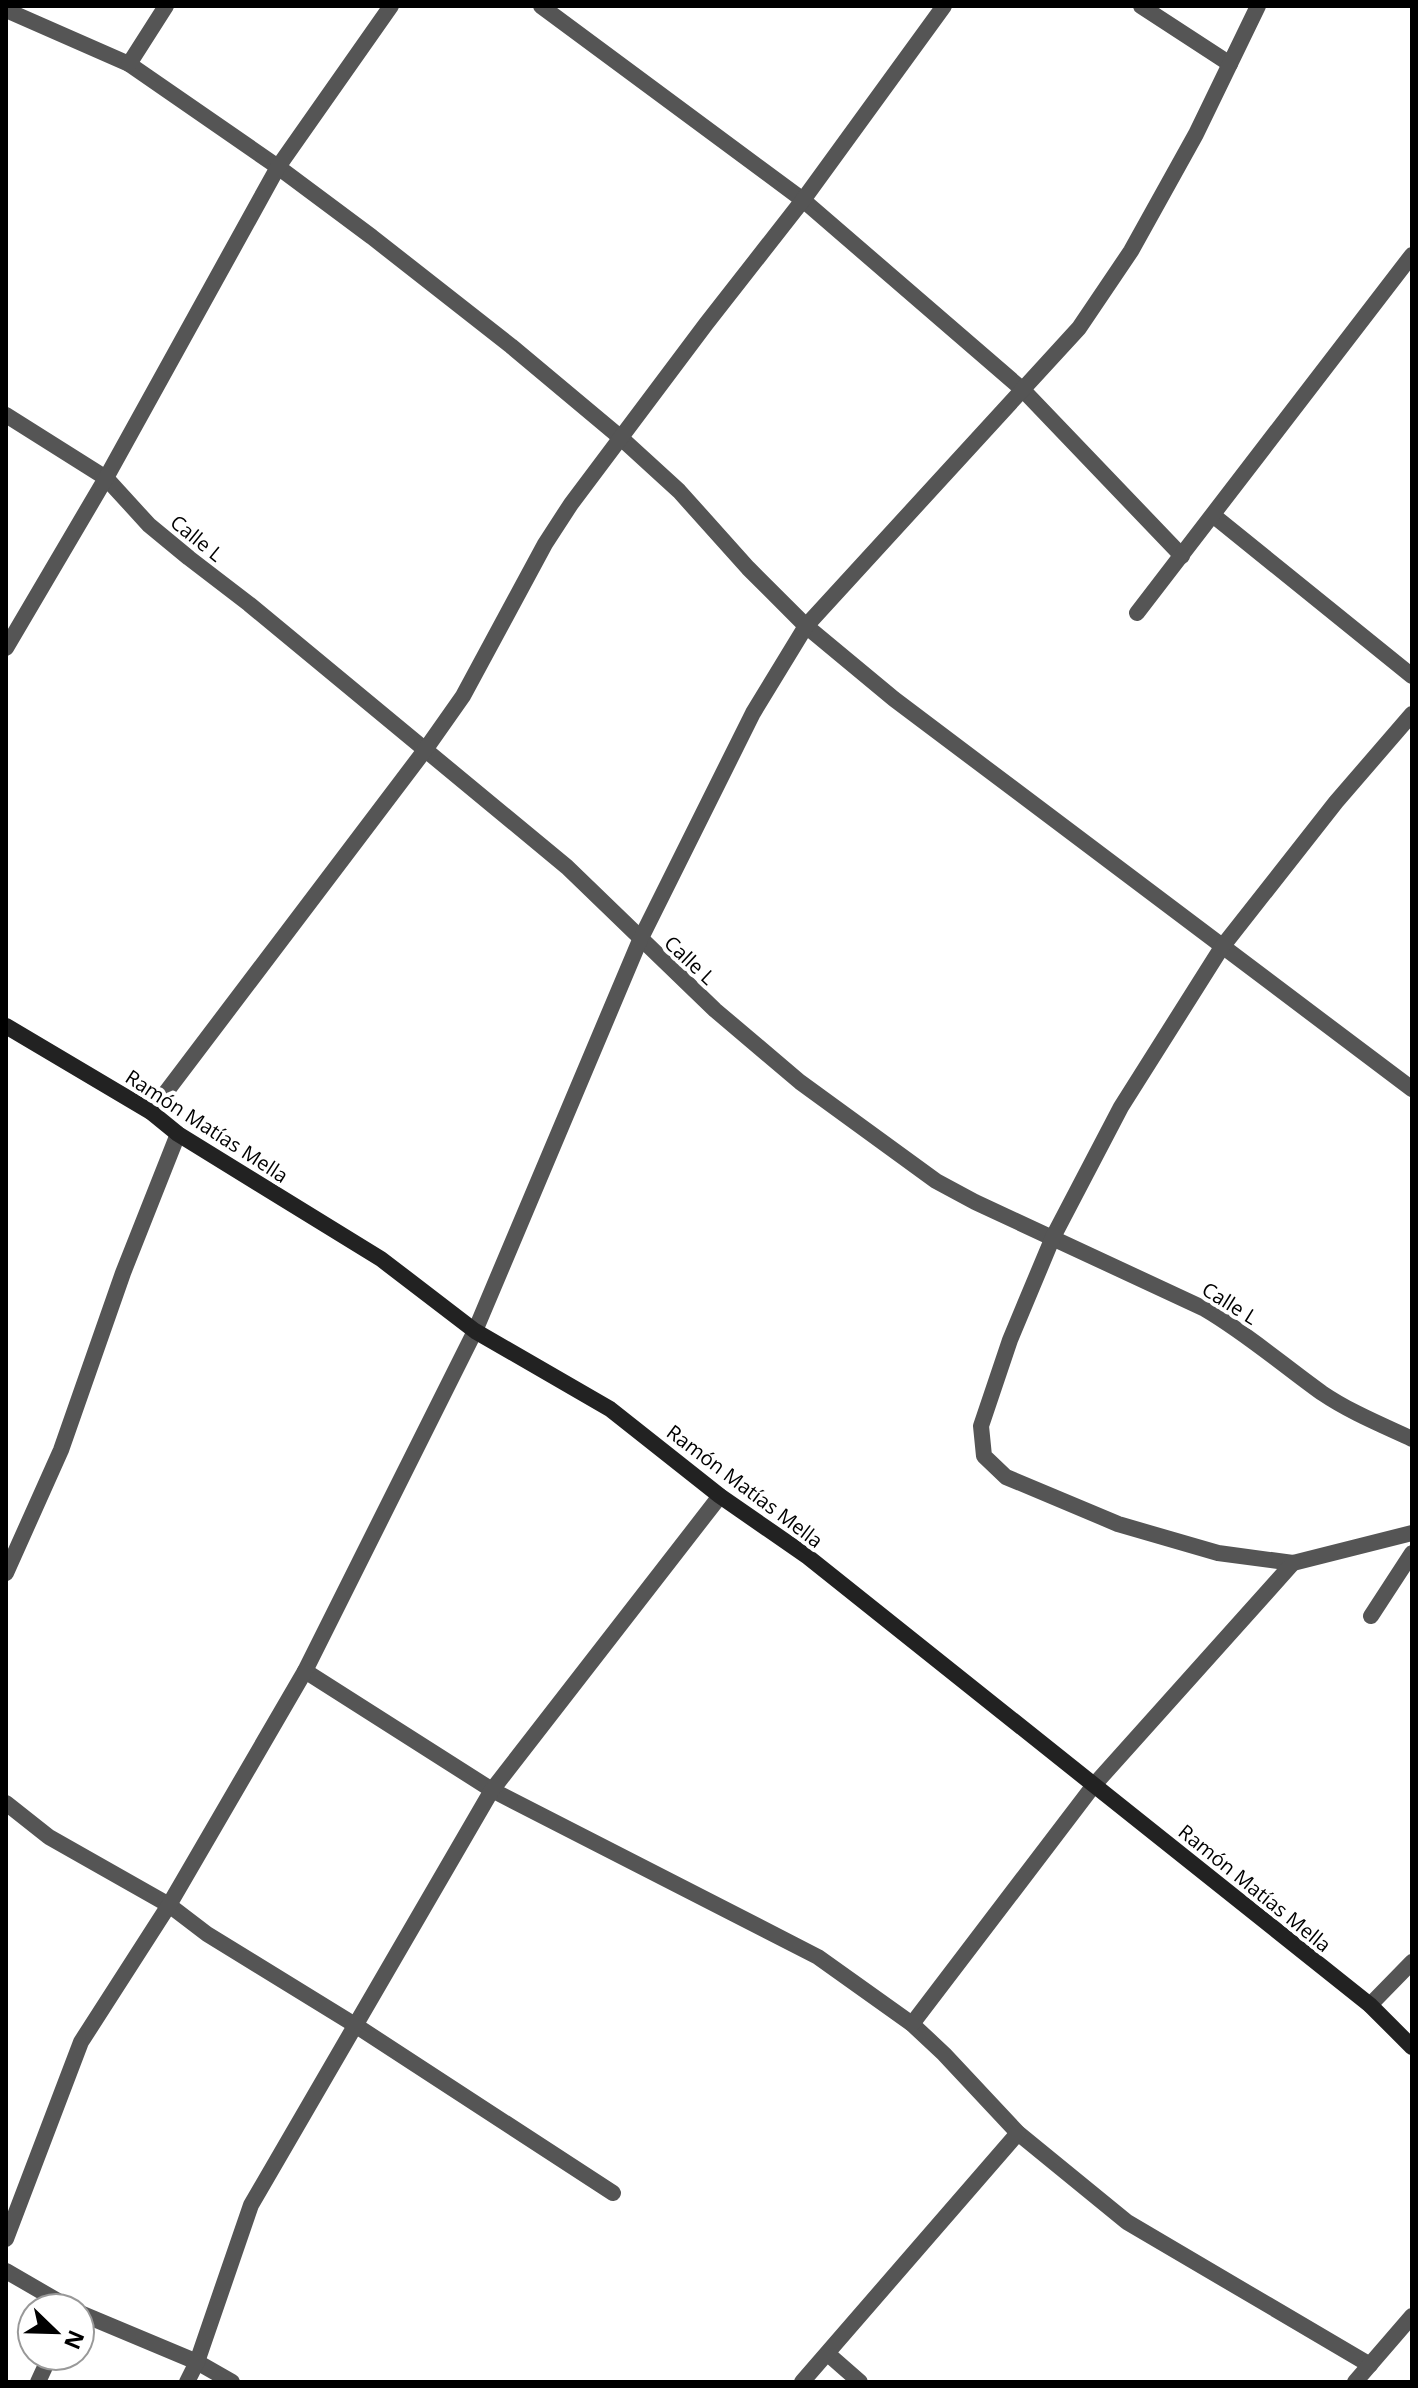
<svg xmlns="http://www.w3.org/2000/svg" width="1418" height="2388" viewBox="0 0 1418 2388" font-family="'Open Sans',sans-serif">
<style>
.lines{fill:none;stroke-linecap:round;stroke-linejoin:round}
.street{stroke:#555;stroke-width:16}
.secondary{stroke:#222;stroke-width:16}
.labels{text-anchor:middle;dominant-baseline:central;stroke-width:8;stroke-linejoin:round;paint-order:stroke}
.street-label{font-size:20px;fill:#000;stroke:#fff}
</style>
<rect width="100%" height="100%" fill="#fff"/>
<g class="lines">
<g class="street">
<polyline points="541,6 803,200 1023,390 1182,556"/>
<polyline points="1141,6 1230,64"/>
<polyline points="6,10 129,64 278,167 372,237 511,346 621,438 679,491 748,568 806,626 894,699 1412,1089"/>
<polyline points="129,64 166,6"/>
<path d="M6,415L106,478L149,525L189,558L249,604L567,867L715,1010L800,1082L936,1181L975,1202L1205,1309C1246,1333 1283,1365 1322,1393C1350,1412 1382,1425 1412,1439"/>
<polyline points="1214,516 1412,676"/>
<polyline points="1137,613 1412,255"/>
<polyline points="6,648 106,478 278,167 391,6"/>
<polyline points="1412,714 1336,802 1222,947 1121,1107 1053,1237 1010,1340 981,1426 984,1456 1006,1477 1118,1524 1218,1553 1293,1563 1412,1533"/>
<polyline points="151,1112 425,750 463,696 545,544 571,504 706,324 803,200 944,6"/>
<polyline points="6,1573 61,1450 123,1273 178,1134"/>
<polyline points="1371,1616 1412,1553"/>
<polyline points="305,1671 492,1790 818,1957 912,2024 944,2054 1018,2133 1127,2222 1370,2365"/>
<polyline points="6,1803 49,1837 169,1905 207,1934 355,2025 613,2193"/>
<polyline points="1370,2005 1412,1962"/>
<polyline points="912,2024 1094,1785 1293,1563"/>
<polyline points="6,2239 81,2042 169,1905 305,1671 475,1331 640,940 753,713 806,626 1079,328 1131,251 1196,134 1258,6"/>
<polyline points="6,2271 70,2308"/>
<polyline points="80,2313 197,2362 232,2382"/>
<polyline points="828,2354 860,2382"/>
<polyline points="38,2382 50,2356"/>
<polyline points="187,2382 197,2362 251,2205 492,1790 720,1496"/>
<polyline points="802,2382 1018,2133"/>
<polyline points="1355,2382 1412,2316"/>
</g>
<polyline class="secondary" points="6,1026 151,1112 178,1134 381,1259 475,1331 610,1409 720,1496 808,1557 1094,1785 1370,2005 1412,2047"/>
</g>
<g class="labels">
<g class="street-label">
<text transform="translate(197 538) rotate(39)">Calle L</text>
<text transform="translate(690 960) rotate(43)">Calle L</text>
<text transform="translate(207 1126) rotate(33)">Ramón Matías Mella</text>
<text transform="translate(1230 1303) rotate(32)">Calle L</text>
<text transform="translate(745 1486) rotate(37)">Ramón Matías Mella</text>
<text transform="translate(1255 1888) rotate(39)">Ramón Matías Mella</text>
</g>
</g>
<rect width="1418" height="2388" fill="none" stroke="#000000" stroke-width="16"/>
<g transform="translate(56 2332) rotate(113)"><circle r="38" fill="#ffffff" stroke="#999999" stroke-width="2"/>
<path d="M0-6L14 30L0 20L-14 30Z" fill="#000000"/>
<text y="-12" font-size="22" font-weight="bold" text-anchor="middle" fill="#000000">N</text>
</g>
</svg>
